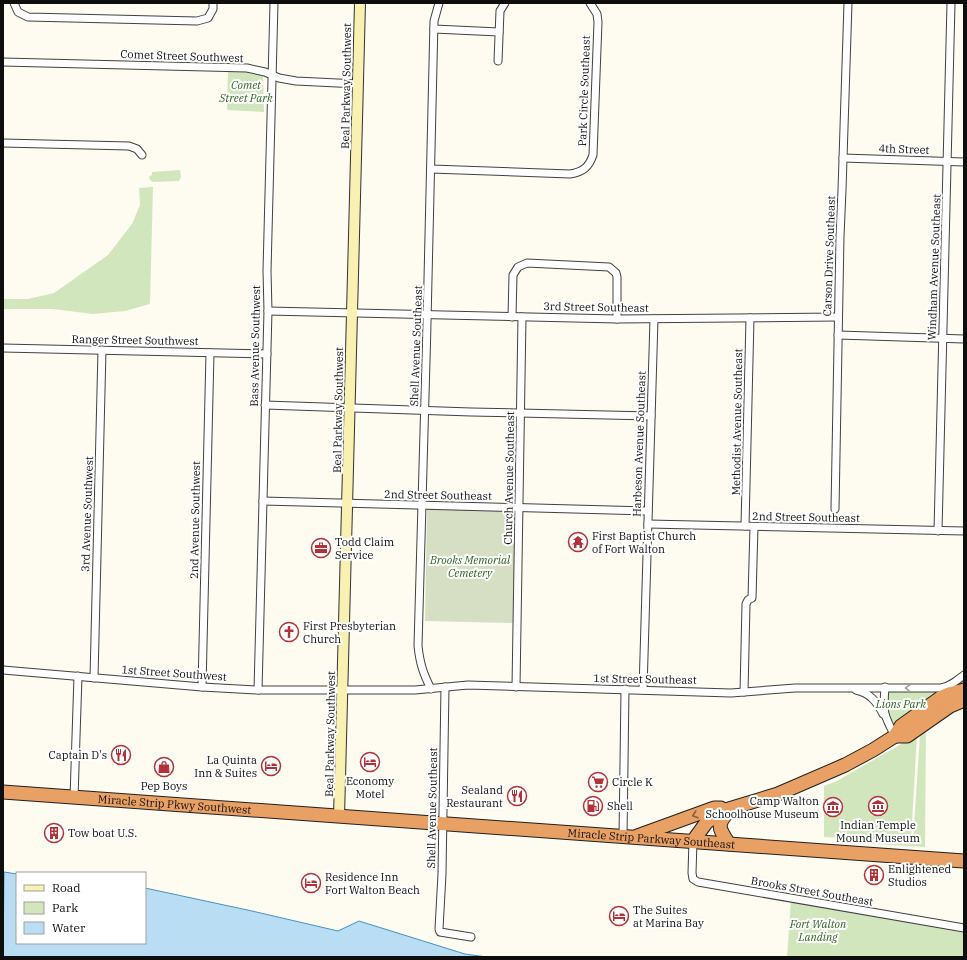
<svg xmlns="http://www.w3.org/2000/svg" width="967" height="960" viewBox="0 0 967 960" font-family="'IBM Plex Serif',serif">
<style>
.green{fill:#d2e6bd}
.cemetery{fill:#d6dfc3}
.water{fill:#b9ddf2;stroke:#4692c3}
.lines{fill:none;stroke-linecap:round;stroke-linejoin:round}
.street-casing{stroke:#414141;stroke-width:9}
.secondary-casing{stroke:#303030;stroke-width:12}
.highway-casing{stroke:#1f1f1f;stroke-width:15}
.street{stroke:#fff;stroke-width:7}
.secondary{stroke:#f9f1b1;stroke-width:10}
.highway{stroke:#e9a064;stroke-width:13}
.oneway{stroke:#9f9f9f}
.oneway2{stroke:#865e3d}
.labels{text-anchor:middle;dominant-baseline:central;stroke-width:4;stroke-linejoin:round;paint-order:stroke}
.street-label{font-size:11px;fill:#0e0e0e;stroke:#fff}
.park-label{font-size:11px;font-style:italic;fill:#306223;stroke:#fff}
.poi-label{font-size:11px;fill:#0e0e0e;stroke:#fff;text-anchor:start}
</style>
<rect width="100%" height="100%" fill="#fefbf1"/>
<g class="green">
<polygon points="228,70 248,71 263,75 264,112 227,110"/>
<polygon points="180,170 181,177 179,181 153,182 150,180 149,177 152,175 152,172"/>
<polygon points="153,187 150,304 125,311 93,314 53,309 3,309 3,299 28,299 54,293 108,255 132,224 140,205 139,188"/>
<path d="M947,689L898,724C883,721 887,701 889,690Z"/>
<polygon points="926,727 925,847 838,842 910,844 913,841 920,736 917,733"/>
<polygon points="917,735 911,841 824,837 824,786 837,781"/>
<polygon points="791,899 964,928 964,957 787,957"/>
</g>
<polygon class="cemetery" points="427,509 515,511 513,623 425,621"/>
<polygon class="water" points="4,872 17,874 17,943 145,943 145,888 252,911 338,931 359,921 465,954 487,957 3,957"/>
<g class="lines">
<defs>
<g id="street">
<polyline points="14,3 18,12 28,17 197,21 208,18 213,9 213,3"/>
<polyline points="434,29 499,32"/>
<polyline points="498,61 500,11 505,3"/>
<polyline points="3,62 247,68 265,72 279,78 296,81 358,84"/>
<polyline points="3,143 129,146 137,149 142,155"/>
<polyline points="843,158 964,162"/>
<path d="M431,169L570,174C583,172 589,167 593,155L598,22L597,14L590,3"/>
<polyline points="268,311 617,319 838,317"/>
<polyline points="512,317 513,275 518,267 527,263 609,267 616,273 617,277 617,319"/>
<polyline points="838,335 964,339"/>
<polyline points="3,348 267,354"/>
<polyline points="265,405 471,412 651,416"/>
<polyline points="263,501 648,511"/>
<polyline points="835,509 840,236 842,190 848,3"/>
<polyline points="648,524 964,531"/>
<polyline points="745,526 750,318"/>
<polyline points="938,531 951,3"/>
<path d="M3,670L202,687L258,690H415L468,685L731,693L795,688H941C951,686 956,681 964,675"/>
<polyline points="94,678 102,350"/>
<polyline points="202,687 210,353"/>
<polyline points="445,687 442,874 439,929 440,932 471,937"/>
<polyline points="516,687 522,317"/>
<path d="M885,687C883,712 883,714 895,736"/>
<path d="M431,689C423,673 420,664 418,646C424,438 430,229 434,21L439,3"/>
<polyline points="258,690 268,311 267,271 274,3"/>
<polyline points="643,690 654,319"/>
<path d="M856,690C870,693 877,702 883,714"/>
<polyline points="744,692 746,604 748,600 752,598 754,527"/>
<polyline points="74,798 78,676"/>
<polyline points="623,837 625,689"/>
<polyline points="693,841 692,873 693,879 698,882 964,928"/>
</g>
<polyline id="secondary" points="339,817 360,3"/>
<g id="highway">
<polyline points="895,736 907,736 950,706 964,700"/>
<path id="s1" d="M3,792L964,861"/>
<polyline points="637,836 714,808 721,808"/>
<polyline points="693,841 706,823 719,812 778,794 845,765 873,750 895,736 901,726 940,698 949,694 964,690"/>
<path d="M729,844C718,827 716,825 730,810"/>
</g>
</defs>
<use href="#street" class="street-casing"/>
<use href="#secondary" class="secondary-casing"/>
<use href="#highway" class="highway-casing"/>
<use href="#street" class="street"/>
<use href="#secondary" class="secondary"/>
<use href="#highway" class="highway"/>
</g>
<defs><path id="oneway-chevron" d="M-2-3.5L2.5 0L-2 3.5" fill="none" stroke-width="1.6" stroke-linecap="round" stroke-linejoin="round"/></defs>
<use class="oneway" href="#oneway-chevron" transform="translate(908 688) rotate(-179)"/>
<use class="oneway2" href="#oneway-chevron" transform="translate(695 815) rotate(161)"/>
<defs>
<symbol id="temple-ring" viewBox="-11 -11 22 22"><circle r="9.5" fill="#fff" stroke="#b43137" stroke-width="1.5"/><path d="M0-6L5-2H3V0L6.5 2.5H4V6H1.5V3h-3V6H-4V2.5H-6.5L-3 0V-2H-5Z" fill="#b43137"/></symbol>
<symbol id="office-ring" viewBox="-11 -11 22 22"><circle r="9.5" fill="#fff" stroke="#b43137" stroke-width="1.5"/><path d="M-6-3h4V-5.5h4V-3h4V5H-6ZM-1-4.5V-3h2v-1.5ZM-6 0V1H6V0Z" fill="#b43137"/></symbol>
<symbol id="church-ring" viewBox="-11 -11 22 22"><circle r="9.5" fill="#fff" stroke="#b43137" stroke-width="1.5"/><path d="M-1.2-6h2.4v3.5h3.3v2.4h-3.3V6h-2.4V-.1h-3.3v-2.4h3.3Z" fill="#b43137"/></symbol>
<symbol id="restaurant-ring" viewBox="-11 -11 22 22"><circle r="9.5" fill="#fff" stroke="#b43137" stroke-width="1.5"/><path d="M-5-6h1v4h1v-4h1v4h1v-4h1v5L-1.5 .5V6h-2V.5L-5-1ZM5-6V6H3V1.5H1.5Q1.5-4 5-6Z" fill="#b43137"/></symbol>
<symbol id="hotel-ring" viewBox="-11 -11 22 22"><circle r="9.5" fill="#fff" stroke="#b43137" stroke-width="1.5"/><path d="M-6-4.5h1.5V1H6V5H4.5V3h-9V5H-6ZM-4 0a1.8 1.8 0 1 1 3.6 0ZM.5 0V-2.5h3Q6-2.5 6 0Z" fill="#b43137"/></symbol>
<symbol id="shop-ring" viewBox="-11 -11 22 22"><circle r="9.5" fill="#fff" stroke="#b43137" stroke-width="1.5"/><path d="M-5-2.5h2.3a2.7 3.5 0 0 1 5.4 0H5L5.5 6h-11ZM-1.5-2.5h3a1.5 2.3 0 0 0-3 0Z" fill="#b43137"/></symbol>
<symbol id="supermarket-ring" viewBox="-11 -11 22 22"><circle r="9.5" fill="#fff" stroke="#b43137" stroke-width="1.5"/><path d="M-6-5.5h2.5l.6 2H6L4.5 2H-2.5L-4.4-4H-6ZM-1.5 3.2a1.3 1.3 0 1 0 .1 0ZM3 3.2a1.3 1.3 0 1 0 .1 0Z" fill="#b43137"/></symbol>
<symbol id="fuel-ring" viewBox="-11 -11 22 22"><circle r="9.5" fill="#fff" stroke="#b43137" stroke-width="1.5"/><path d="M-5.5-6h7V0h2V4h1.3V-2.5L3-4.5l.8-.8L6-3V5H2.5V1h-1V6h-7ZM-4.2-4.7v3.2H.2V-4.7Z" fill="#b43137"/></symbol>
<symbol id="museum-ring" viewBox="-11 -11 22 22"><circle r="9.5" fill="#fff" stroke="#b43137" stroke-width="1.5"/><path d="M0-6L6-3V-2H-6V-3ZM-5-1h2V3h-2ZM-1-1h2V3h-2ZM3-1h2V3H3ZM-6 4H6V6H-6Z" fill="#b43137"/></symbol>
<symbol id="building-ring" viewBox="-11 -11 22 22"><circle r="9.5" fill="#fff" stroke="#b43137" stroke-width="1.5"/><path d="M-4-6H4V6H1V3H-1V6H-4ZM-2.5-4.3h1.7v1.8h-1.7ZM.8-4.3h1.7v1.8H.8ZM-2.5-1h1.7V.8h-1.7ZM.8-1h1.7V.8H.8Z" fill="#b43137"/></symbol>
</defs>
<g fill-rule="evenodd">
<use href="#temple-ring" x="567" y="531" width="22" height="22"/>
<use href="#office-ring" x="310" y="537" width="22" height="22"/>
<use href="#church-ring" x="278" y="621" width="22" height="22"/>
<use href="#restaurant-ring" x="110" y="744" width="22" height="22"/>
<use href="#hotel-ring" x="359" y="751" width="22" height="22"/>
<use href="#hotel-ring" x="260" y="755" width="22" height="22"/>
<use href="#shop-ring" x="153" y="756" width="22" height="22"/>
<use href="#supermarket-ring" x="587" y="771" width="22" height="22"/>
<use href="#restaurant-ring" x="506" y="785" width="22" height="22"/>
<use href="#fuel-ring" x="582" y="795" width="22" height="22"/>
<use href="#museum-ring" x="867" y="795" width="22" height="22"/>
<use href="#museum-ring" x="822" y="796" width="22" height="22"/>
<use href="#building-ring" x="43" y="822" width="22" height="22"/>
<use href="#building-ring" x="863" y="864" width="22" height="22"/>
<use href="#hotel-ring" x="300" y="872" width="22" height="22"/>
<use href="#hotel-ring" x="608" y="905" width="22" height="22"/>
</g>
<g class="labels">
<g class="street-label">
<text transform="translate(182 56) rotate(2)">Comet Street Southwest</text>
<text transform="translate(346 86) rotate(-89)">Beal Parkway Southwest</text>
<text transform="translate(584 91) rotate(-88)">Park Circle Southeast</text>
<text transform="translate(904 149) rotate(2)">4th Street</text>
<text transform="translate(829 256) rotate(-88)">Carson Drive Southeast</text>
<text transform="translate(934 267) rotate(-88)">Windham Avenue Southeast</text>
<text transform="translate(596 307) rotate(1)">3rd Street Southeast</text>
<text transform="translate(135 340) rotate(1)">Ranger Street Southwest</text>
<text transform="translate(255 346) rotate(-89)">Bass Avenue Southwest</text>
<text transform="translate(416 346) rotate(-88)">Shell Avenue Southeast</text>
<text transform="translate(338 410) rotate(-89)">Beal Parkway Southwest</text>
<text transform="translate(737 422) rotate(-89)">Methodist Avenue Southeast</text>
<text transform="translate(639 444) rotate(-88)">Harbeson Avenue Southeast</text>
<text transform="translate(509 478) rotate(-89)">Church Avenue Southeast</text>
<text transform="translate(438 495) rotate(1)">2nd Street Southeast</text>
<text transform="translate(87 514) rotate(-88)">3rd Avenue Southwest</text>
<text transform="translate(806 517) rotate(1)">2nd Street Southeast</text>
<text transform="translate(195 520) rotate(-89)">2nd Avenue Southwest</text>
<text transform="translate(174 673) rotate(4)">1st Street Southwest</text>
<text transform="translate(645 679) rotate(1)">1st Street Southeast</text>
<text transform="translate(330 734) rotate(-89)">Beal Parkway Southwest</text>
<text stroke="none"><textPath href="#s1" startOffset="172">Miracle Strip Pkwy Southwest</textPath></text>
<text transform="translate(432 808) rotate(-89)">Shell Avenue Southeast</text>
<text stroke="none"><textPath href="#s1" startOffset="650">Miracle Strip Parkway Southeast</textPath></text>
<text transform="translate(812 891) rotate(10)">Brooks Street Southeast</text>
</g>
<g class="park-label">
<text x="246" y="85">Comet<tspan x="246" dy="13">Street Park</tspan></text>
<text x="470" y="560">Brooks Memorial<tspan x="470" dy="13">Cemetery</tspan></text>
<text x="901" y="704">Lions Park</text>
<text x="818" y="924">Fort Walton<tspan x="818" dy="13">Landing</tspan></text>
</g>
<g class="poi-label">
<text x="592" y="536">First Baptist Church<tspan x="592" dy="13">of Fort Walton</tspan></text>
<text x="335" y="542">Todd Claim<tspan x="335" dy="13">Service</tspan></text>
<text x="303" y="626">First Presbyterian<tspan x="303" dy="13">Church</tspan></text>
<text x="107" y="755" text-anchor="end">Captain D's</text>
<text x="257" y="760" text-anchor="end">La Quinta<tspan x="257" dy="13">Inn &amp; Suites</tspan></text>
<text x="370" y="781" text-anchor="middle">Economy<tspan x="370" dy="13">Motel</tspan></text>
<text x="612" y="782">Circle K</text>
<text x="164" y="786" text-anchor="middle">Pep Boys</text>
<text x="503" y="790" text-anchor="end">Sealand<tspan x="503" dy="13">Restaurant</tspan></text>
<text x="819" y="801" text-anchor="end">Camp Walton<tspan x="819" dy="13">Schoolhouse Museum</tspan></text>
<text x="607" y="806">Shell</text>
<text x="878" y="825" text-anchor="middle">Indian Temple<tspan x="878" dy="13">Mound Museum</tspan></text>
<text x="68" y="833">Tow boat U.S.</text>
<text x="888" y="869">Enlightened<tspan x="888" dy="13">Studios</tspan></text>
<text x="325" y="877">Residence Inn<tspan x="325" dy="13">Fort Walton Beach</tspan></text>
<text x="633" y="910">The Suites<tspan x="633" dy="13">at Marina Bay</tspan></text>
</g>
</g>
<rect width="967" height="960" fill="none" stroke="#0e0e0e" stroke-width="8"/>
<rect x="16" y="872" width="130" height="72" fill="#ffffff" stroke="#9f9f9f"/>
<rect x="24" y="885" width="20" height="6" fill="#f9f1b1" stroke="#9f9f9f"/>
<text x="52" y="892" font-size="12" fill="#0e0e0e">Road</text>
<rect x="24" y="902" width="20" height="12" fill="#d2e6bd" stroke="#9f9f9f"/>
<text x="52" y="912" font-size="12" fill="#0e0e0e">Park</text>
<rect x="24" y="922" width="20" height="12" fill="#b9ddf2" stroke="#9f9f9f"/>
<text x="52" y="932" font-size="12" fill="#0e0e0e">Water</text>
</svg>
